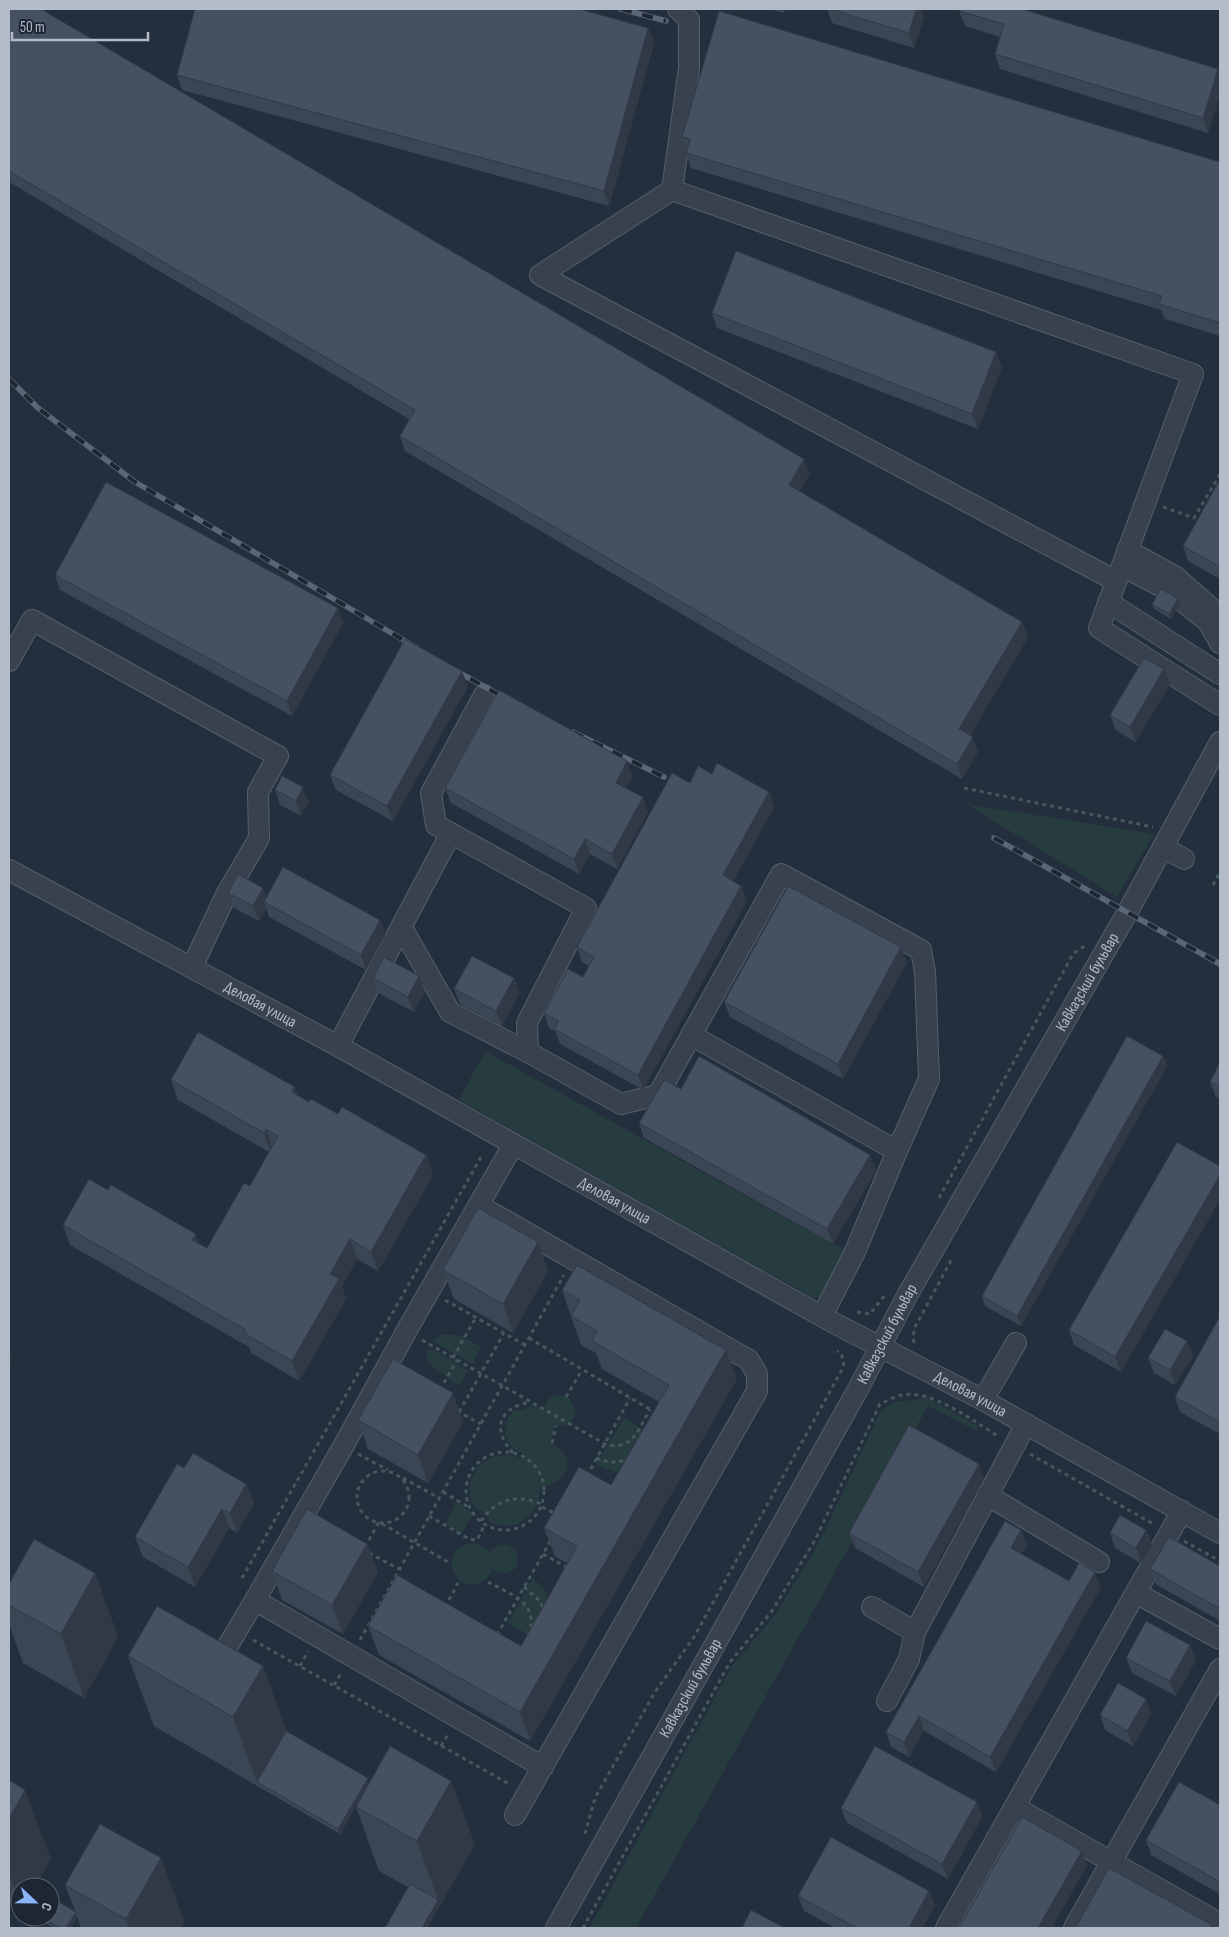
<svg xmlns="http://www.w3.org/2000/svg" width="1229" height="1937" viewBox="0 0 1229 1937" font-family="'Sofia Sans Condensed',sans-serif">
<style>
.green{fill:#263c3f}
.lines{fill:none;stroke-linecap:round;stroke-linejoin:round}
.minor-casing{stroke:#565f6c;stroke-width:22}
.path{stroke:#44595c;stroke-width:3;stroke-dasharray:4 4;stroke-linecap:butt}
.minor{stroke:#38414e;stroke-width:20}
.rail-casing{stroke:#5a6575;stroke-width:5.5}
.rail{stroke:#1d2633;stroke-width:4;stroke-dasharray:11;stroke-linecap:butt}
.wall{fill:#3b4654}
.shaded-wall{fill:#303945}
.building{fill:#455162;stroke:#303945}
.labels{text-anchor:middle;dominant-baseline:central;stroke-width:4.5;stroke-linejoin:round;paint-order:stroke}
.street-label{font-size:16px;fill:#b4bcc9;stroke:#1d2633}
</style>
<rect width="100%" height="100%" fill="#242f3e"/>
<g class="green">
<polygon points="966,804 1154,834 1117,897"/>
<polygon points="485,1051 832,1244 848,1251 828,1293 815,1299 459,1100"/>
<polygon points="442,1334 462,1336 481,1347 473,1364 432,1341"/>
<path d="M428,1347L468,1370L460,1386C453,1383 448,1379 443,1374C433,1365 423,1366 428,1347Z"/>
<path d="M556,1395L568,1397L575,1406L574,1418L564,1426H554L553,1435L550,1442C578,1457 570,1483 541,1487C538,1516 519,1532 491,1523C486,1511 473,1510 471,1501C462,1470 494,1445 522,1459L524,1454C503,1448 500,1425 514,1410H524L533,1404L543,1409L550,1398Z"/>
<polygon points="928,1398 979,1427 977,1431 928,1406 636,1928 590,1927 732,1666 775,1615 820,1541 881,1410 896,1402"/>
<polygon points="624,1418 660,1439 620,1473 596,1465"/>
<polygon points="456,1502 473,1513 462,1534 445,1524"/>
<path d="M471,1543L478,1544L489,1552C499,1543 506,1542 517,1551L518,1565C510,1575 503,1575 492,1569C487,1583 475,1587 461,1582L452,1570C450,1555 456,1546 471,1543Z"/>
<polygon points="533,1578 544,1589 554,1616 541,1642 508,1623"/>
</g>
<g class="lines">
<defs>
<g id="minor">
<polyline points="672,190 689,68 689,20 678,9"/>
<polyline points="1127,550 1176,577 1220,616"/>
<polyline points="1122,566 1168,590 1208,622 1220,643"/>
<polyline points="1116,581 540,275 672,190 1193,374 1099,628 1220,705"/>
<polyline points="1108,602 1220,674"/>
<polyline points="9,661 32,620 278,756 258,792 259,838 227,893 192,967"/>
<polyline points="484,695 431,793 436,825 586,908 527,1023 528,1052 621,1104 658,1095 781,874 921,950 925,972 929,1079 897,1151 691,1035"/>
<polyline points="1163,847 1184,859"/>
<path id="s1" d="M9,870L338,1046L834,1323L983,1400L1220,1533"/>
<polyline points="402,928 450,1012 528,1052"/>
<polyline points="338,1046 451,833"/>
<polyline points="480,1206 749,1360 757,1374 757,1391 515,1815"/>
<polyline points="822,1316 854,1254 897,1151"/>
<polyline points="983,1400 1016,1343"/>
<polyline points="987,1495 1099,1562"/>
<polyline points="1136,1593 1220,1639"/>
<polyline points="255,1600 543,1767"/>
<polyline points="872,1607 915,1632"/>
<polyline points="226,1649 258,1595 344,1445 407,1330 513,1145"/>
<polyline points="887,1701 909,1659 915,1632 1026,1424"/>
<polyline points="1015,1807 1212,1919"/>
<path id="s2" d="M556,1928L857,1391L908,1294L1127,913L1220,742"/>
<polyline points="946,1928 1182,1511"/>
<polyline points="1074,1928 1220,1669"/>
</g>
</defs>
<use href="#minor" class="minor-casing"/>
<g class="path">
<polyline points="1163,507 1194,518 1220,474"/>
<polyline points="964,788 1153,827"/>
<polyline points="1213,885 1220,872"/>
<polyline points="939,1198 1073,954 1086,945"/>
<polyline points="445,1300 525,1345"/>
<polyline points="857,1312 870,1314 885,1295"/>
<polyline points="529,1338 651,1410"/>
<path d="M422,1340L605,1444C632,1452 639,1429 650,1409"/>
<polyline points="914,1343 913,1336 915,1327 953,1257"/>
<polyline points="453,1358 476,1317"/>
<polyline points="440,1390 457,1360"/>
<polyline points="566,1397 582,1370"/>
<polyline points="457,1411 481,1424"/>
<polyline points="459,1412 504,1333"/>
<polyline points="552,1443 556,1426"/>
<circle cx="505" cy="1491" r="39"/>
<path d="M513,1453C491,1429 499,1407 531,1402"/>
<polyline points="358,1454 388,1470"/>
<polyline points="1030,1454 1155,1525"/>
<path d="M596,1458C608,1463 617,1463 629,1459"/>
<circle cx="383" cy="1497" r="26"/>
<polyline points="587,1476 630,1398"/>
<polyline points="403,1478 439,1498"/>
<polyline points="443,1492 470,1508"/>
<polyline points="429,1516 469,1539 477,1540 485,1524"/>
<path d="M481,1521C495,1500 515,1494 539,1503L540,1506L556,1514"/>
<polyline points="1184,1541 1220,1561"/>
<polyline points="365,1547 379,1522 448,1562"/>
<polyline points="369,1553 399,1569"/>
<polyline points="543,1554 568,1568"/>
<polyline points="242,1578 481,1157"/>
<path d="M488,1582C508,1593 538,1602 530,1631"/>
<polyline points="524,1587 540,1601 544,1611"/>
<polyline points="445,1607 458,1583"/>
<polyline points="497,1635 551,1540"/>
<polyline points="253,1640 511,1785"/>
<polyline points="360,1640 564,1275"/>
<polyline points="300,1666 308,1651"/>
<polyline points="334,1685 342,1672"/>
<polyline points="441,1746 448,1734"/>
<path d="M585,1834L595,1798L655,1692L694,1637L843,1368C845,1360 843,1356 837,1351"/>
<path d="M583,1928L730,1662L772,1611L815,1540L880,1404C887,1401 895,1396 902,1395C932,1389 973,1421 998,1436"/>
</g>
<use href="#minor" class="minor"/>
<defs>
<g id="rail">
<polyline points="621,9 666,21"/>
<polyline points="9,379 38,408 135,482 417,648"/>
<polyline points="451,668 510,701"/>
<polyline points="573,732 664,777"/>
<polyline points="994,838 1220,964"/>
</g>
</defs>
<use href="#rail" class="rail-casing"/>
<use href="#rail" class="rail"/>
</g>
<g class="wall">
<polygon points="9,9 810,474 799,491 1022,622 1028,637 970,735 978,752 962,779 405,451 400,436 409,419 9,182"/>
<polygon points="771,9 785,9 784,13"/>
<polygon points="827,9 921,9 924,17 914,48 832,23"/>
<polygon points="959,11 1220,76 1220,93 1208,133 1000,69 995,54 1000,37 965,26"/>
<polygon points="648,28 654,43 609,206 182,90 177,75"/>
<polygon points="682,137 1220,162 1220,336 1165,319 1161,310 691,168 686,153 687,151"/>
<polygon points="712,313 1002,367 978,429 717,328"/>
<polygon points="1220,479 1220,579 1188,561 1183,546"/>
<polygon points="55,575 338,608 343,623 292,716 60,590"/>
<polygon points="1152,604 1180,604 1171,619 1154,609"/>
<polygon points="1170,684 1135,742 1116,730 1110,715"/>
<polygon points="468,686 393,821 336,790 330,775"/>
<polygon points="712,774 769,792 774,807 733,881 741,886 747,901 643,1090 560,1044 555,1031 549,1028 544,1013 583,977 589,966 582,962 577,947 690,783"/>
<polygon points="633,776 626,788 648,812 617,869 590,854 579,874 451,803 445,788"/>
<polygon points="275,790 309,802 301,816 280,805"/>
<polygon points="228,893 266,897 380,920 385,935 366,970 269,917 266,908 259,921 234,908"/>
<polygon points="907,962 843,1079 730,1017 724,1002"/>
<polygon points="419,976 425,991 414,1012 378,993 373,978"/>
<polygon points="514,978 519,993 502,1026 460,1004 454,989"/>
<polygon points="1163,1056 1167,1066 1021,1326 985,1306 982,1296"/>
<polygon points="1220,1062 1220,1099 1216,1097 1210,1082"/>
<polygon points="171,1080 295,1087 298,1096 309,1102 338,1114 426,1155 433,1175 378,1271 357,1259 342,1286 346,1299 299,1381 251,1353 249,1347 70,1245 63,1225 199,1244 207,1248 250,1186 269,1152 178,1100"/>
<polygon points="681,1089 876,1170 833,1244 644,1138 639,1123"/>
<polygon points="1220,1166 1220,1199 1121,1372 1074,1345 1069,1330"/>
<polygon points="538,1242 548,1271 513,1333 454,1299 443,1270"/>
<polygon points="562,1290 726,1350 737,1379 530,1741 379,1655 368,1626 521,1646 568,1564 555,1556 544,1528 611,1485 659,1402 602,1369 596,1353 581,1345"/>
<polygon points="1220,1316 1220,1434 1180,1412 1175,1397"/>
<polygon points="1187,1341 1193,1356 1175,1385 1154,1373 1148,1358"/>
<polygon points="358,1420 463,1422 428,1483 368,1449"/>
<polygon points="979,1464 984,1479 924,1587 855,1548 849,1533"/>
<polygon points="184,1468 246,1484 254,1503 237,1533 229,1528 195,1587 143,1557 135,1537"/>
<polygon points="1021,1530 1027,1545 1022,1554 1069,1581 1101,1587 996,1772 924,1731 909,1757 891,1747 886,1732"/>
<polygon points="1110,1533 1152,1545 1141,1563 1115,1548"/>
<polygon points="367,1544 378,1572 343,1634 282,1600 272,1571"/>
<polygon points="1220,1566 1220,1621 1156,1584 1150,1569"/>
<polygon points="95,1573 118,1637 84,1698 23,1663 9,1624 9,1584"/>
<polygon points="1190,1645 1196,1660 1176,1696 1132,1673 1126,1658"/>
<polygon points="128,1656 263,1666 286,1731 369,1783 475,1844 427,1928 408,1887 379,1871 356,1807 366,1789 340,1834 154,1726"/>
<polygon points="1151,1714 1133,1746 1105,1730 1100,1715"/>
<polygon points="9,1780 51,1859 20,1887 20,1909 9,1902"/>
<polygon points="977,1802 982,1817 948,1879 847,1823 841,1808"/>
<polygon points="1220,1805 1220,1894 1151,1855 1146,1840"/>
<polygon points="161,1858 184,1922 180,1928 81,1928 77,1917 71,1928 54,1928 34,1917 50,1917 75,1911 65,1885"/>
<polygon points="929,1891 935,1906 922,1928 835,1928 804,1911 798,1896"/>
</g>
<g class="shaded-wall">
<polygon points="916,9 921,9 924,17 914,48 909,33"/>
<polygon points="648,28 654,43 609,206 604,191"/>
<polygon points="1218,69 1220,76 1220,93 1208,133 1203,118"/>
<polygon points="996,352 1002,367 978,429 972,414"/>
<polygon points="804,459 810,474 794,500 789,485"/>
<polygon points="1178,599 1180,604 1171,619 1169,614"/>
<polygon points="338,608 343,623 292,716 287,701"/>
<polygon points="1022,622 1028,637 965,744 959,729"/>
<polygon points="1164,669 1170,684 1135,742 1130,727"/>
<polygon points="462,671 468,686 393,821 387,806"/>
<polygon points="973,737 978,752 962,779 957,764"/>
<polygon points="627,761 633,776 621,798 616,783"/>
<polygon points="303,787 309,802 301,816 296,801"/>
<polygon points="769,792 774,807 728,890 723,875"/>
<polygon points="643,797 648,812 617,869 612,854"/>
<polygon points="585,839 590,854 579,874 574,859"/>
<polygon points="741,886 747,901 643,1090 638,1075"/>
<polygon points="263,888 269,903 264,902 266,908 259,921 253,906"/>
<polygon points="380,920 385,935 366,970 361,955"/>
<polygon points="901,947 907,962 843,1079 838,1064"/>
<polygon points="419,976 425,991 414,1012 408,997"/>
<polygon points="514,978 519,993 502,1026 496,1011"/>
<polygon points="1163,1056 1167,1066 1021,1326 1017,1316"/>
<polygon points="295,1087 302,1107 292,1092"/>
<polygon points="266,1129 273,1149 271,1152 264,1133"/>
<polygon points="426,1155 433,1175 378,1271 371,1252"/>
<polygon points="870,1155 876,1170 833,1244 827,1229"/>
<polygon points="1220,1175 1220,1199 1121,1372 1115,1357"/>
<polygon points="196,1234 203,1254 192,1240"/>
<polygon points="350,1239 357,1259 342,1286 346,1299 299,1381 292,1361 330,1274"/>
<polygon points="538,1242 548,1271 513,1333 503,1304"/>
<polygon points="1187,1341 1193,1356 1175,1385 1170,1370"/>
<polygon points="9,1350 12,1360 9,1367"/>
<polygon points="726,1350 737,1379 530,1741 520,1712"/>
<polygon points="453,1393 463,1422 428,1483 418,1455"/>
<polygon points="979,1464 984,1479 924,1587 918,1572"/>
<polygon points="246,1484 254,1503 237,1533 230,1513"/>
<polygon points="222,1509 229,1528 195,1587 188,1567"/>
<polygon points="1021,1530 1027,1545 1017,1563 1011,1548"/>
<polygon points="1146,1530 1152,1545 1141,1563 1136,1548"/>
<polygon points="367,1544 378,1572 343,1634 332,1605"/>
<polygon points="1095,1572 1101,1587 996,1772 990,1757"/>
<polygon points="95,1573 118,1637 84,1698 61,1634"/>
<polygon points="1190,1645 1196,1660 1176,1696 1170,1681"/>
<polygon points="263,1666 288,1736 257,1782 259,1787 233,1717"/>
<polygon points="1146,1699 1151,1714 1133,1746 1127,1731"/>
<polygon points="919,1716 924,1731 909,1757 904,1742"/>
<polygon points="368,1778 369,1783 340,1834 338,1829"/>
<polygon points="451,1781 475,1844 427,1928 422,1928 438,1900 417,1841"/>
<polygon points="25,1790 51,1859 35,1887 20,1887 20,1905 9,1874 9,1819"/>
<polygon points="977,1802 982,1817 948,1879 942,1864"/>
<polygon points="1082,1851 1087,1866 1052,1928 1038,1928"/>
<polygon points="161,1858 184,1922 180,1928 129,1928 126,1919"/>
<polygon points="929,1891 935,1906 922,1928 909,1928"/>
<polygon points="75,1912 77,1917 71,1928 66,1928"/>
</g>
<g class="building">
<polygon points="9,9 41,9 804,459 789,485 1022,622 959,729 973,737 957,764 400,436 415,410 9,171"/>
<polygon points="195,9 579,9 648,28 604,191 177,75"/>
<polygon points="830,9 916,9 909,33"/>
<polygon points="960,9 1022,9 1218,69 1203,118 995,54 1004,24 959,11"/>
<polygon points="719,11 1220,162 1220,323 1159,304 1162,296 686,153 690,139 682,137"/>
<polygon points="736,251 996,352 972,414 712,313"/>
<polygon points="1220,479 1220,567 1183,546"/>
<polygon points="106,482 338,608 287,701 55,575"/>
<polygon points="1161,589 1178,599 1169,614 1152,604"/>
<polygon points="405,639 462,671 387,806 330,775"/>
<polygon points="1144,658 1164,669 1130,727 1110,715"/>
<polygon points="499,690 627,761 616,783 643,797 612,854 585,839 574,859 445,788"/>
<polygon points="717,763 769,792 723,875 741,886 638,1075 554,1029 559,1021 544,1013 568,969 583,977 594,957 577,947 672,773 690,783 698,766 712,774"/>
<polygon points="282,776 303,787 296,801 275,790"/>
<polygon points="283,867 380,920 361,955 264,902"/>
<polygon points="238,874 263,888 253,906 228,893"/>
<polygon points="788,886 901,947 838,1064 724,1002"/>
<polygon points="472,956 514,978 496,1011 454,989"/>
<polygon points="384,957 419,976 408,997 373,978"/>
<polygon points="198,1032 295,1087 292,1092 309,1102 311,1099 338,1114 342,1107 426,1155 371,1252 350,1239 330,1274 339,1279 292,1361 244,1333 246,1330 63,1225 89,1179 108,1190 111,1185 196,1234 192,1240 207,1248 244,1183 250,1186 278,1136 266,1129 264,1133 171,1080"/>
<polygon points="1127,1036 1163,1056 1017,1316 982,1296"/>
<polygon points="699,1056 870,1155 827,1229 639,1123 664,1080 681,1089"/>
<polygon points="1220,1062 1220,1087 1210,1082"/>
<polygon points="1177,1142 1220,1166 1220,1175 1115,1357 1069,1330"/>
<polygon points="478,1208 538,1242 503,1304 443,1270"/>
<polygon points="577,1265 726,1350 520,1712 368,1626 397,1575 521,1646 577,1546 544,1528 579,1467 611,1485 669,1385 592,1341 597,1331 571,1316 580,1300 562,1290"/>
<polygon points="1220,1316 1220,1422 1175,1397"/>
<polygon points="1165,1329 1187,1341 1170,1370 1148,1358"/>
<polygon points="393,1359 453,1393 418,1455 358,1420"/>
<polygon points="909,1425 979,1464 918,1572 849,1533"/>
<polygon points="193,1453 246,1484 230,1513 222,1509 188,1567 135,1537 177,1464 184,1468"/>
<polygon points="307,1509 367,1544 332,1605 272,1571"/>
<polygon points="1120,1515 1146,1530 1136,1548 1110,1533"/>
<polygon points="1005,1521 1021,1530 1011,1548 1069,1581 1079,1563 1095,1572 990,1757 919,1716 904,1742 886,1732"/>
<polygon points="1169,1537 1220,1566 1220,1609 1150,1569"/>
<polygon points="34,1539 95,1573 61,1634 9,1605 9,1584"/>
<polygon points="157,1606 263,1666 233,1717 128,1656"/>
<polygon points="1146,1621 1190,1645 1170,1681 1126,1658"/>
<polygon points="1118,1683 1146,1699 1127,1731 1100,1715"/>
<polygon points="286,1731 368,1778 338,1829 257,1782"/>
<polygon points="390,1746 451,1781 417,1841 356,1807"/>
<polygon points="875,1746 977,1802 942,1864 841,1808"/>
<polygon points="9,1780 25,1790 9,1819"/>
<polygon points="1179,1782 1220,1805 1220,1882 1146,1840"/>
<polygon points="1022,1817 1082,1851 1038,1928 959,1928"/>
<polygon points="100,1824 161,1858 126,1919 65,1885"/>
<polygon points="831,1837 929,1891 909,1928 857,1928 798,1896"/>
<polygon points="1109,1868 1212,1925 1210,1928 1078,1928 1076,1927"/>
<polygon points="410,1884 438,1900 422,1928 385,1928"/>
<polygon points="50,1897 76,1912 66,1928 61,1928 41,1917 50,1917"/>
<polygon points="751,1910 785,1928 742,1928"/>
</g>
<g class="labels">
<g class="street-label">
<text stroke="none"><textPath href="#s2" startOffset="1085">Кавказский бульвар</textPath></text>
<text stroke="none"><textPath href="#s1" startOffset="285">Деловая улица</textPath></text>
<text stroke="none"><textPath href="#s1" startOffset="690">Деловая улица</textPath></text>
<text stroke="none"><textPath href="#s2" startOffset="680">Кавказский бульвар</textPath></text>
<text stroke="none"><textPath href="#s1" startOffset="1095">Деловая улица</textPath></text>
<text stroke="none"><textPath href="#s2" startOffset="275">Кавказский бульвар</textPath></text>
</g>
</g>
<rect width="1229" height="1937" fill="none" stroke="#b4bcc9" stroke-width="20"/>
<g transform="translate(35 1902) rotate(112)"><circle r="24" fill="#1d2633" stroke="#59626f"/>
<path d="M0-4L9 19L0 12L-9 19Z" fill="#8ab4f8"/>
<text y="-8" font-size="14" font-weight="bold" text-anchor="middle" fill="#b4bcc9">С</text>
</g>
<path d="M12 32v8h136v-8" fill="none" stroke="#b4bcc9" stroke-width="2.5"/>
<text x="20" y="32" font-size="15" fill="#b4bcc9" stroke="#1d2633" stroke-width="4" paint-order="stroke">50 m</text>
</svg>
